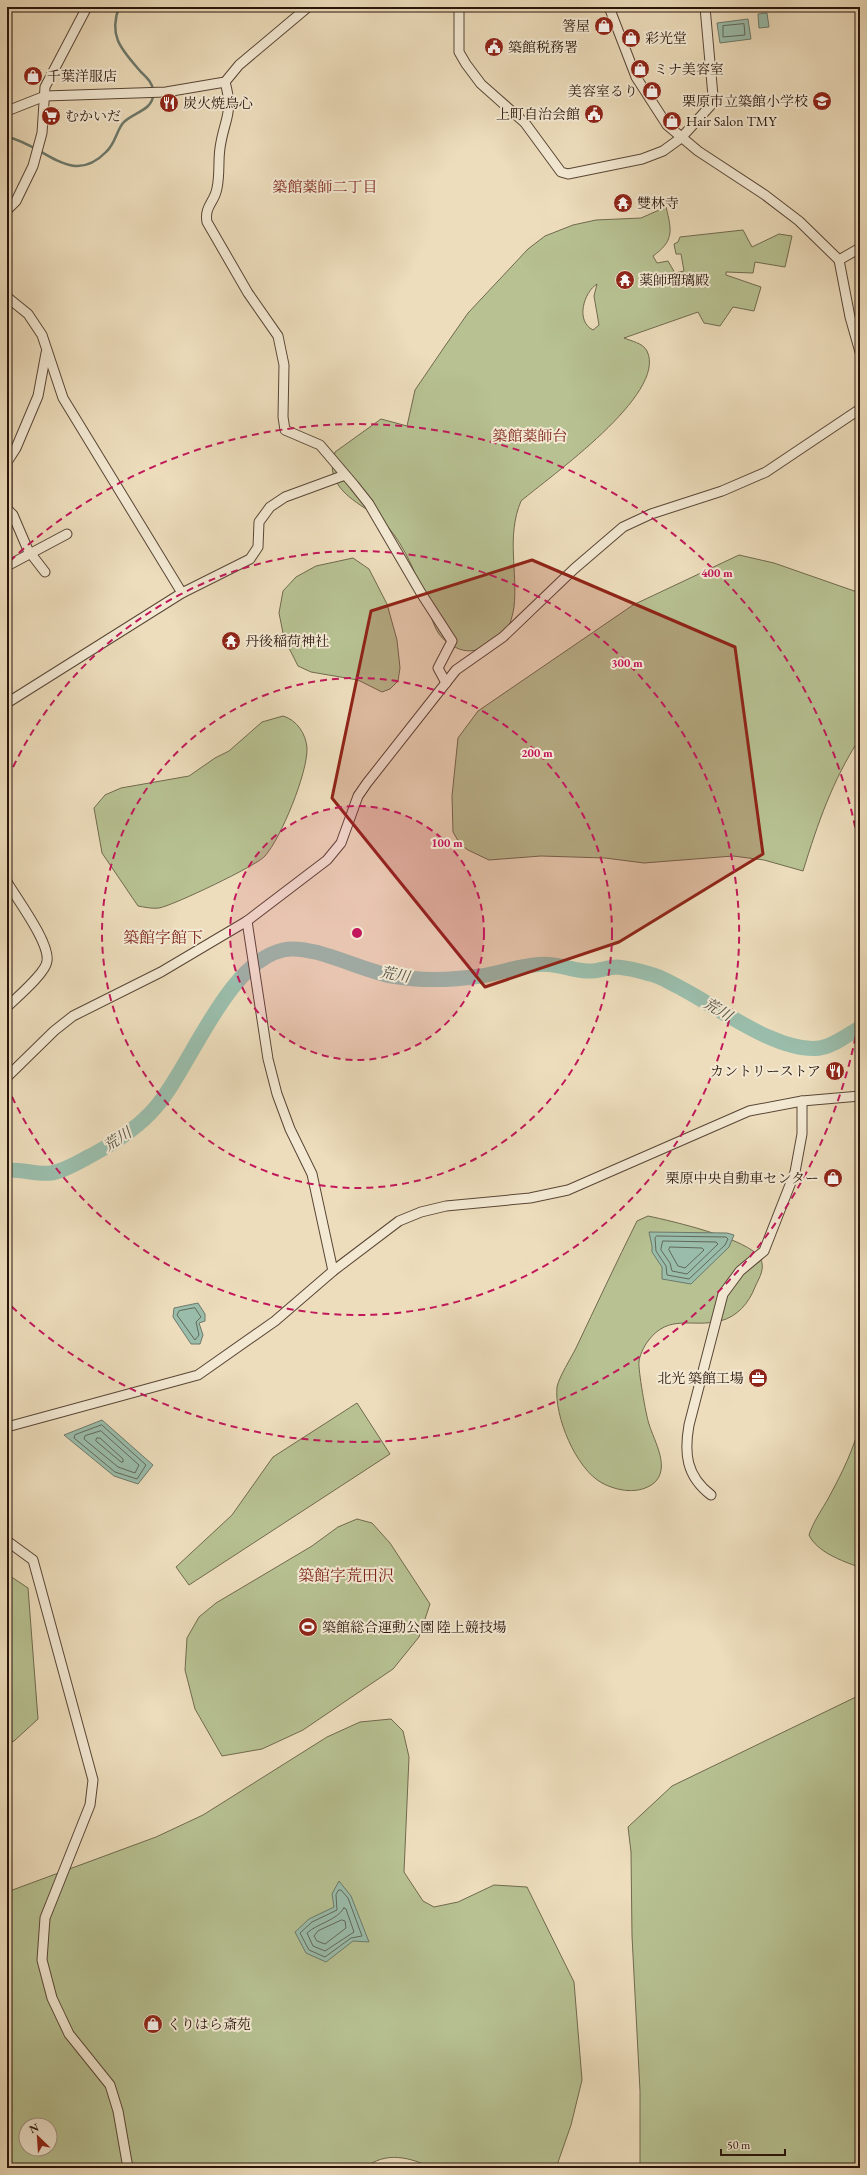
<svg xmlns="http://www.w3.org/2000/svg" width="867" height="2175" viewBox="0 0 867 2175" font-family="'EB Garamond','Noto Serif JP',serif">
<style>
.green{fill:#b7c192;stroke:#706a4e;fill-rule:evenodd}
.water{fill:#9abdab;stroke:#6c796b}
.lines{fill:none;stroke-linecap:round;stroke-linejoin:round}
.shore{stroke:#61685a;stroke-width:1}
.stream{stroke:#6c796b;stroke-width:2.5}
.river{stroke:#9abdab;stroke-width:15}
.minor-casing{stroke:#594636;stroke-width:11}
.minor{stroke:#f3e9d3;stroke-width:9}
.marked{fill:#8f2418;fill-opacity:0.2;stroke:#8f2418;stroke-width:3;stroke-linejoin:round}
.ring{fill:none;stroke:#c2185b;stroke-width:2;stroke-dasharray:7 5}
.labels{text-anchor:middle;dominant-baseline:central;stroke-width:4;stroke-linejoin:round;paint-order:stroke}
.poi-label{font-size:14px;fill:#28140a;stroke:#f3e9d3;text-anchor:start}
.neighbourhood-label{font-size:15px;fill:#7a1f14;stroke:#f3e9d3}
.water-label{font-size:15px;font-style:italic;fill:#504f42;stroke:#f3e9d3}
.quarter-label{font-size:16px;fill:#7a1f14;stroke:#f3e9d3}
.centre{fill:#c2185b;stroke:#f3e9d3;stroke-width:2}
.ring-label{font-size:12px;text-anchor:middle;font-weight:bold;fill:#c2185b;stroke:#f3e9d3;stroke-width:4;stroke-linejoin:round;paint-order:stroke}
</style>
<rect width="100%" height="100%" fill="#edddbc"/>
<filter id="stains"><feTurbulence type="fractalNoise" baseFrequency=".005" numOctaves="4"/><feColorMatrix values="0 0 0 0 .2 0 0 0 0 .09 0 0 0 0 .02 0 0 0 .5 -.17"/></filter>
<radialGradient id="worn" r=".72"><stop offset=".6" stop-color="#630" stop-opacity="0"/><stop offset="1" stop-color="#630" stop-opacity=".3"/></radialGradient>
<g class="green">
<path d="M666,207C672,231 674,241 653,256L657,263L668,261L675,273L684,271L681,254H676L674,244L678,242L680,237L743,230L752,247L779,234L792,236L785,267L755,262L753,273L726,272V275L761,287L754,311L733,307L720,326L704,323L698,312L624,338C631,341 643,343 647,351C668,394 549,477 521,501C506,537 518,571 514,607C513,616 509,625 507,634C486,647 470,660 447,642C434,633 432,617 426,602C417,577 406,548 388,527C372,508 339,499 333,473C331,467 334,458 335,452L381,419L407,426L415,390L445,346L468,313L528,249L545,236L573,225L596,220L641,218ZM597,284L594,296L599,325L593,330C575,321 584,292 597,284Z"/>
<path d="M739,555L774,563L860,593V738C832,781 818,823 803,871L764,860L733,856L644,863L605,858L541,856L489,860L468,850L460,844L453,832L452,796L458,738L478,711L633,605Z"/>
<polygon points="353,558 369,569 387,604 397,640 400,668 398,681 390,689 382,692 358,680 311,672 298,666 284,638 279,613 283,591 296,577 316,566"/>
<path d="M283,716C297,720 306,734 307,748C308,772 281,838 265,856C258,865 172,906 159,908C152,909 144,907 138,906L102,853L94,808L105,795L121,788L189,776L215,758L229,751L262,722Z"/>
<path d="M648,1216C672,1221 749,1239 760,1258C766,1268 759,1278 755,1287C749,1303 737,1317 720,1321C692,1328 669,1313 648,1341C644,1346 639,1357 639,1362C638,1369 646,1416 649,1424C654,1441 671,1468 654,1483C639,1495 617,1491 602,1483C576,1469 554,1416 557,1387C559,1377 571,1358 576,1348C596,1306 616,1263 637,1221Z"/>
<polygon points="357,1403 390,1454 189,1585 176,1567 232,1515 273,1457"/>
<path d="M860,1423V1565L859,1567C842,1561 817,1552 809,1535C814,1520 822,1510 829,1497C842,1473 854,1449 860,1423Z"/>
<polygon points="357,1519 372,1523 390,1543 430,1604 419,1637 393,1669 303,1730 262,1749 222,1756 195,1709 185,1670 187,1638 199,1617 216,1603 312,1546 338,1527"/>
<polygon points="7,1574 28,1588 38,1719 14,1741 7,1744"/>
<polygon points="860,1695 860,2168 640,2168 640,2091 632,1936 631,1852 628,1827 672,1786"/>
<path d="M391,1719L403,1731L409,1757L404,1872L423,1901L434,1907L458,1902L494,1885L527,1887L574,1982L582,2080L571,2125L556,2168H432C410,2157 385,2151 365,2168H7V1892L156,1837L203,1815L327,1737L360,1722ZM26,2125H50V2149H26Z"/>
</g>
<g class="water">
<polygon points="767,13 769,27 759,28 758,14"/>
<polygon points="748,19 751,39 720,43 717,23"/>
<polygon points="649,1232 727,1233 734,1235 729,1247 691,1284 662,1279 662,1267 652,1252 652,1246"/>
<polygon points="198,1303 205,1314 205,1321 199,1323 203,1335 200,1344 191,1344 173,1317 174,1308"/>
<polygon points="102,1420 153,1465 138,1484 114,1476 64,1435"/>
<polygon points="339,1881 351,1896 369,1942 353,1941 326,1962 306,1953 295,1932 309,1919 334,1907 332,1894"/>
</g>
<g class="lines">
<g class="shore">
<polygon points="744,24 745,35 723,37 723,26"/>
<polygon points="657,1236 726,1237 728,1239 725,1245 689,1279 667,1275 666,1266 656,1251 655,1238"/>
<polygon points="663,1241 716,1242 718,1244 687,1274 672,1271 670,1263 661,1250"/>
<polygon points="670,1247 702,1248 704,1250 685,1268 678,1266 669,1250"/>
<polygon points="195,1308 201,1317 196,1322 199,1335 195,1340 177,1315 179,1311"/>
<polygon points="102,1425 146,1465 137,1479 115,1472 74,1438 75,1435"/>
<polygon points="101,1431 139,1465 135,1473 118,1467 84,1439 85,1436"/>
<polygon points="97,1438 100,1438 123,1459 123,1462 121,1462 96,1441"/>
<polygon points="339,1890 341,1890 348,1898 362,1936 351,1938 325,1957 309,1950 300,1933 312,1922 337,1910 336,1895"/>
<path d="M344,1908L346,1909L354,1932L325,1951L313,1946L307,1933C318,1923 336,1921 344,1908Z"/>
<polygon points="342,1920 345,1921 346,1928 325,1944 317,1941 314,1936 318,1931"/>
</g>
<g class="stream">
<path d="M119,7C108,37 122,50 141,72C146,77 152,82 153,90"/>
<path d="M7,137C44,144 71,188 106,152C115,144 116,132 123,123C132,113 153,110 153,95"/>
</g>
<path class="river" d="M7,1170C22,1169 38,1175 51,1173C65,1171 80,1161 92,1155C114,1143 138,1128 155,1108C191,1067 226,963 283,950C311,943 362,971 392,976C420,981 453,980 481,976C499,973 516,967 534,965C556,962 568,970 587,971C597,972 607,967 617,967C627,968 640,971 650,974C660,976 669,982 677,986C715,1005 778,1054 820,1048C834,1046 848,1034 860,1028"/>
<defs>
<g id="minor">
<polyline points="459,7 459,52 466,64 481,84 525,123 561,172 568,174 642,159 663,151 681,138 711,105 713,96 705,7"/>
<polyline points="609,7 636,77 667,125 698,151 765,195 799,221 839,260 860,248"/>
<path d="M225,82C234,114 224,119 220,148C218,161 220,175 217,188C215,202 204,206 207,222L248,293L278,336L284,365L283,417L285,430L320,445L354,485L369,504L421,593L452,641L438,668L446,683"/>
<polyline points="7,111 45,96 166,92 225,82 239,65 308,7"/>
<polyline points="7,210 16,201 33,166 42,133 45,87 87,7"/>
<polyline points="839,260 850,317 860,352"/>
<polyline points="7,297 28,314 42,335 63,398 182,593"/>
<polyline points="8,510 13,515 28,550 45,572"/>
<polyline points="7,512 7,462 16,448 38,396 46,353"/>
<polyline points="7,566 67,534"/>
<polyline points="7,703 182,593 250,559 258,547 259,522 270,507 285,497 345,475"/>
<path d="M7,882C17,899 50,943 47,961C46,973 16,998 7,1007"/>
<polyline points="247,921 268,1059 277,1094 290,1129 312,1174 333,1271"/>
<polyline points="7,1077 54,1031 73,1016 161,972 247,921 327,860 341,843 358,796 367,783 456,670 503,637 574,569 623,527 651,514 722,491 766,472 860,409"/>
<polyline points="7,1427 198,1375 275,1321 333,1271 399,1221 421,1212 446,1206 530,1198 568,1190 749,1111 802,1101 860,1096"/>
<path d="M711,1495C686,1476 684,1453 689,1425L723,1294L740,1271L764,1251L795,1172L802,1134V1101"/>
<polyline points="7,1541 33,1560 93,1780 90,1805 45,1918 42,1960 52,1998 69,2034 110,2085 118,2111 128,2168"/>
</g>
</defs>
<use href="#minor" class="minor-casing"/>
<use href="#minor" class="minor"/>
</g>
<path class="marked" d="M532,560L735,647L763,854L619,942L485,987L332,798L371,611Z"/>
<circle cx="357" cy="933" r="127" fill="#c2185b" fill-opacity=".12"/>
<g class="ring">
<circle cx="357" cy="933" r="127"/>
<circle cx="357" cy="933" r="255"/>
<path d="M8 778A382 382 0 1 1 8 1088"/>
<path d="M860 1013A509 509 0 0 1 10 1305M10 561A509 509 0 0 1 860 853"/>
</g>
<defs>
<symbol id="shop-disc" viewBox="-11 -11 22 22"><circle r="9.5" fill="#8f2418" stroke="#f3e9d3"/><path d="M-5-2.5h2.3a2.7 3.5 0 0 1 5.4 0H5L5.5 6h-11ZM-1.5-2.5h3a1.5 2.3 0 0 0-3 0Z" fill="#fff"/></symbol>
<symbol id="civic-disc" viewBox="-11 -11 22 22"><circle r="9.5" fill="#8f2418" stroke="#f3e9d3"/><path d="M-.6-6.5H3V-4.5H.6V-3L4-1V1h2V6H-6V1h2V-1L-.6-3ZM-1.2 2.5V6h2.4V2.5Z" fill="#fff"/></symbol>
<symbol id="school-disc" viewBox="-11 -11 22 22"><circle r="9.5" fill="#8f2418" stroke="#f3e9d3"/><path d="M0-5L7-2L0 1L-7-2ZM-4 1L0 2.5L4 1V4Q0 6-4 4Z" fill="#fff"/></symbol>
<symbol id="restaurant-disc" viewBox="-11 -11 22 22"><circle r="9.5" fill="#8f2418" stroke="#f3e9d3"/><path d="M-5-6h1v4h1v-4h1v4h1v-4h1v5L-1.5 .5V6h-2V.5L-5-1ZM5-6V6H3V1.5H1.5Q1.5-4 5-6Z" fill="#fff"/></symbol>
<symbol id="supermarket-disc" viewBox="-11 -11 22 22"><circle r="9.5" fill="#8f2418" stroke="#f3e9d3"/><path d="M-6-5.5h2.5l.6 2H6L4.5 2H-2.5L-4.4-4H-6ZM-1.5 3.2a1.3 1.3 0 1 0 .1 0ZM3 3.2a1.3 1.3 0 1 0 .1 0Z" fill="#fff"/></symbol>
<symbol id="temple-disc" viewBox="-11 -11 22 22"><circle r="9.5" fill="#8f2418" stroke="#f3e9d3"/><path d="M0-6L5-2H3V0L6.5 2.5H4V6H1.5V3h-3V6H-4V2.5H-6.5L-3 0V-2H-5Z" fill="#fff"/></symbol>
<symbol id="office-disc" viewBox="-11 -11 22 22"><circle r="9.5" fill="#8f2418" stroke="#f3e9d3"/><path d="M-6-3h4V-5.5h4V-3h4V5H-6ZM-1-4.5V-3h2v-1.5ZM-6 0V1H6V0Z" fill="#fff"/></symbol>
<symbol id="stadium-disc" viewBox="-11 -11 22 22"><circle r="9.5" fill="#8f2418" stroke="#f3e9d3"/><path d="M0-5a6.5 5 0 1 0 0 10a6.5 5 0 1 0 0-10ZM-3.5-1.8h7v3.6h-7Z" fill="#fff"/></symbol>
</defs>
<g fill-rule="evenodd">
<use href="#shop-disc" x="593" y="15" width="22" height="22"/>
<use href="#shop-disc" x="620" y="27" width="22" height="22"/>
<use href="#civic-disc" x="483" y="36" width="22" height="22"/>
<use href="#shop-disc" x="629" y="58" width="22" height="22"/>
<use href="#shop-disc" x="22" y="65" width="22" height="22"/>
<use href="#shop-disc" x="641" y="80" width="22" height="22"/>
<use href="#school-disc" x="811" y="90" width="22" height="22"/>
<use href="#restaurant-disc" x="158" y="92" width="22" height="22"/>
<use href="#civic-disc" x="583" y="103" width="22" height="22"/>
<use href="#supermarket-disc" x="40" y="105" width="22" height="22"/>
<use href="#shop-disc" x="661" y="110" width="22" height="22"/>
<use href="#temple-disc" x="612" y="192" width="22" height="22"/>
<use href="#temple-disc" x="614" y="269" width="22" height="22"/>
<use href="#temple-disc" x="220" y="630" width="22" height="22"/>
<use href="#restaurant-disc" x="824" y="1060" width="22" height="22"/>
<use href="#shop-disc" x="822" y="1167" width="22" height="22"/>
<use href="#office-disc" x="747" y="1367" width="22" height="22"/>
<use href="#stadium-disc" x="297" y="1616" width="22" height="22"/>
<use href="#shop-disc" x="142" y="2013" width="22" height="22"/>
</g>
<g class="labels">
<g class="poi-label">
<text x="590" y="26" text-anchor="end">箸屋</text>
<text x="645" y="38">彩光堂</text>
<text x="508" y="47">築館税務署</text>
<text x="654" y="69">ミナ美容室</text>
<text x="47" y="76">千葉洋服店</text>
<text x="638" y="91" text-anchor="end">美容室るり</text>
<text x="808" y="101" text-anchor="end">栗原市立築館小学校</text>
<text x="183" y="103">炭火焼鳥心</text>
<text x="580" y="114" text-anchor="end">上町自治会館</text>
<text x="65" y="116">むかいだ</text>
<text x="686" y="121">Hair Salon TMY</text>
<text x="637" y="203">雙林寺</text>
<text x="639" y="280">薬師瑠璃殿</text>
<text x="245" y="641">丹後稲荷神社</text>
<text x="821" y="1071" text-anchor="end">カントリーストア</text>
<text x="819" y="1178" text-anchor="end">栗原中央自動車センター</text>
<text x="744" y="1378" text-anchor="end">北光 築館工場</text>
<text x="322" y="1627">築館総合運動公園 陸上競技場</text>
<text x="167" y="2024">くりはら斎苑</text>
</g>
<g class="neighbourhood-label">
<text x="325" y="186">築館薬師二丁目</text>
<text x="530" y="435">築館薬師台</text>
</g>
<g class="water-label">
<text transform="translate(395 974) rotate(10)">荒川</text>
<text transform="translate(718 1009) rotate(31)">荒川</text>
<text transform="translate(117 1139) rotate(-33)">荒川</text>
</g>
<g class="quarter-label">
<text x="163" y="937">築館字館下</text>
<text x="346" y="1575">築館字荒田沢</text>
</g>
</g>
<circle cx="357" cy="933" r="6" class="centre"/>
<g class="ring-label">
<text x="717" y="577">400 m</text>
<text x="627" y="667">300 m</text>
<text x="537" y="757">200 m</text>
<text x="447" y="847">100 m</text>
</g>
<rect width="867" height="2175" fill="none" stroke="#edddbc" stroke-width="24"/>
<rect x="8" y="8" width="851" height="2159" fill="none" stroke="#28140a" stroke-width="2"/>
<rect x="12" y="12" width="843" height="2151" fill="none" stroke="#28140a"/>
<g transform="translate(38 2137) rotate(335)"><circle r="19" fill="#f3e9d3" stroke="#a29483"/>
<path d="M0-3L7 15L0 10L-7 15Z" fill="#8f2418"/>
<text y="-6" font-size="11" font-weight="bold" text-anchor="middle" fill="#28140a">N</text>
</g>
<path d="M721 2149v6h64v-6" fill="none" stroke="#28140a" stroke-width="2"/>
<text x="727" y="2149" font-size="12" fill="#28140a" stroke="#f3e9d3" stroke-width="3" paint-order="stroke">50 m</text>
<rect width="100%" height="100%" filter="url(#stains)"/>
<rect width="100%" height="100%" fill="url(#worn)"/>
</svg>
